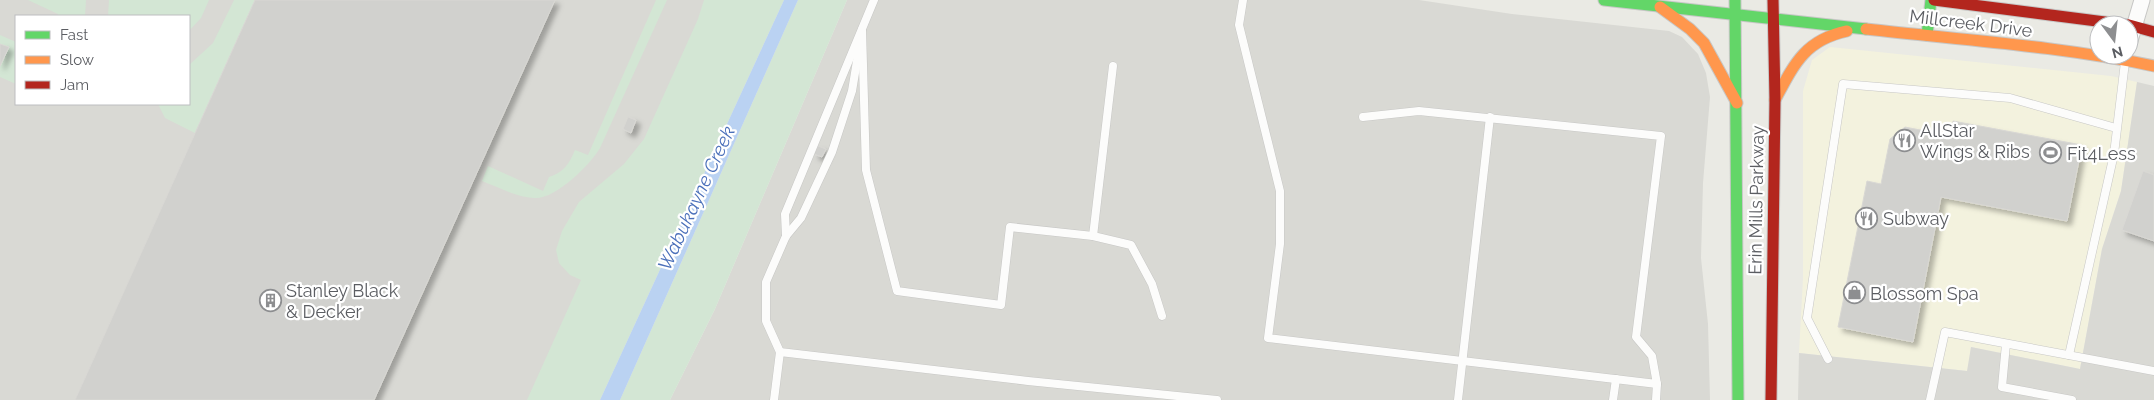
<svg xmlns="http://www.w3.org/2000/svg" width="2154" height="400" viewBox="0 0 2154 400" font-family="Raleway,sans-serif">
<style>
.commercial{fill:#f3f2de}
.industrial{fill:#d9d9d4;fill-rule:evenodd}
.green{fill:#d3e6d4}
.water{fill:#bad2f2}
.building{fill:#d1d1ce;stroke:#d9d8d4;filter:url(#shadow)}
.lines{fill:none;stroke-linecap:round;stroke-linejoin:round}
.lane-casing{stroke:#c7c7c5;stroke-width:9}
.street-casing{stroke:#c7c7c5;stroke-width:17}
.fast-casing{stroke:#c7c7c6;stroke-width:13}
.slow-casing{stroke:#c7c7c6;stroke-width:13}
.jam-casing{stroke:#c7c7c6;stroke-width:13}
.lane{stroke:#fcfcfb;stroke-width:8}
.street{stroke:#fcfcfb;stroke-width:15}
.fast{stroke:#63d668;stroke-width:11}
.slow{stroke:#ff974d;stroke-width:11}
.jam{stroke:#b3261e;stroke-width:11}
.labels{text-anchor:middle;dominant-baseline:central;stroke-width:4.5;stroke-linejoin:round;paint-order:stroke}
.street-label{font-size:18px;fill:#5b5d62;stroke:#fff}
.poi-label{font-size:18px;fill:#5b5d62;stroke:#fff;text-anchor:start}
.water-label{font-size:19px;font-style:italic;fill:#4b70ba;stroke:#fff}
</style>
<defs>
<filter id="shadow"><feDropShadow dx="4.5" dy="4.5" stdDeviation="2.5" flood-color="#0004"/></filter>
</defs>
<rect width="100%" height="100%" fill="#eaeae4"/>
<polygon class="commercial" points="1830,47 2111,76 2137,82 2121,191 2102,249 2080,369 1971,347 1968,371 1799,353 1803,278 1803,91 1812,60"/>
<g class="industrial">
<path d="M0,0H724L551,400H0ZM16,16H189V104H16Z"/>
<polygon points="847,0 1419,0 1512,14 1669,31 1682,37 1698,54 1706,73 1710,97 1703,183 1701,258 1708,324 1710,400 670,400 715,309"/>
<polygon points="2137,82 2154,86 2154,400 1798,400 1799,353 1967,371 1971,347 2080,369 2102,249 2121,191"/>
</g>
<g class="green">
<polygon points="28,0 86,0 85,16 57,16 58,14"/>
<polygon points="109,0 209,0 201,18 189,31 189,16 108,16"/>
<polygon points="234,0 255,0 195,133 165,118 158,104 189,104 189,65 213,43"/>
<path d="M656,0H667L600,148C590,165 555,200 534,198C516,197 498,187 482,181L488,166L543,191L549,177C564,172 569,164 575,150L588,155Z"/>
<polygon points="704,0 784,0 600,400 527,400 581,280 570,275 559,263 556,250 562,231 579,202 624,164 644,139 698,19"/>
<polygon points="798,0 847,0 715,309 670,400 620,400"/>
<polygon points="0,35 16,42 16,84 0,77 0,66 8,48 0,44"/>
</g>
<polygon class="water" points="784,0 798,0 620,400 600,400"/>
<g class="building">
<polygon points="255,0 555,0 374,400 75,400"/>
<polygon points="0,44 9,47 0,66"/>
<polygon points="628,117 636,120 631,133 623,129"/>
<polygon points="1953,121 2082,145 2067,221 1941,197 1913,342 1838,327 1867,181 1881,184 1890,139 1905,127 1951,136"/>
<polygon points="818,146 826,149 822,157 814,154"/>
<polygon points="2143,171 2154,175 2154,241 2122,230"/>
</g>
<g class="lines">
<defs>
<g id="lane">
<polyline points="1243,0 1239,25 1280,191 1280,244 1268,338 1657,384 1652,356 1636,337 1661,136 1419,111 1363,117"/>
<polyline points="862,30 866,170 897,291 1001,305 1010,227 1093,236 1131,245 1152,284 1162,316"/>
<polyline points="786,236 785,214 874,0"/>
<polyline points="1093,236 1113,66"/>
<polyline points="2006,344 2002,387 2072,400"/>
<polyline points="780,352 766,321 766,282 786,236 801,218 832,152 852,91 859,49"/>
<polyline points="2069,355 2114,154 2125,62"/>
<polyline points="1828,359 1807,318 1843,84 2010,98 2116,128"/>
<polyline points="774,400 780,352 1028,381 1217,400"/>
<polyline points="1458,400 1490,117"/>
<polyline points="1613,400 1616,379"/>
<polyline points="1656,400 1657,384"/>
<polyline points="1930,400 1945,332 2154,371"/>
</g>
<polyline id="street" points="2129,44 2142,0"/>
<g id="fast">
<polyline points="1604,0 1866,29"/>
<polyline points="1735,0 1738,400"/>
<polyline points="1927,35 1931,0"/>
</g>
<g id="slow">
<polyline points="1660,7 1690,29 1704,43 1737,103"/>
<path d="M1866,29C1962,40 2059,46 2154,66"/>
<path d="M1775,100C1794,64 1805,40 1847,31"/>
</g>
<g id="jam">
<polyline points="1934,0 2128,25"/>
<polyline points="2129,25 2154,32"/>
<polyline points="1771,400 1775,100 1773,0"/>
</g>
</defs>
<use href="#lane" class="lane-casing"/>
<use href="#street" class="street-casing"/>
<use href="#fast" class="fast-casing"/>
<use href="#slow" class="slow-casing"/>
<use href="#jam" class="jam-casing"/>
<use href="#lane" class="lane"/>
<use href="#street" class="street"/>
<use href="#fast" class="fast"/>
<use href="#slow" class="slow"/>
<use href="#jam" class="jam"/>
</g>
<defs>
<symbol id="restaurant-ring" viewBox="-11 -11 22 22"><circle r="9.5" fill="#fff" stroke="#8d8e90" stroke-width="1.5"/><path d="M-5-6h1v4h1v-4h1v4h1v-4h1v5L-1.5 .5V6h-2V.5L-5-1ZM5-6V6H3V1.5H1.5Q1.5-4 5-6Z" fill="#8d8e90"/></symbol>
<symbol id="stadium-ring" viewBox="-11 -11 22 22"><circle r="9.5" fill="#fff" stroke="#8d8e90" stroke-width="1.5"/><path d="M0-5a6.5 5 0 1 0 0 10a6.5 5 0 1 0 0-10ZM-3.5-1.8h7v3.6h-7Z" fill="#8d8e90"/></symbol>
<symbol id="shop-ring" viewBox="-11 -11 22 22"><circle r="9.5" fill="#fff" stroke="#8d8e90" stroke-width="1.5"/><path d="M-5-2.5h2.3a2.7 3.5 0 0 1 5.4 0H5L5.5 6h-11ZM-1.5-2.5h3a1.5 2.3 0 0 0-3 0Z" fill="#8d8e90"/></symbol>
<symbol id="building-ring" viewBox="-11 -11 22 22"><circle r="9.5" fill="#fff" stroke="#8d8e90" stroke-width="1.5"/><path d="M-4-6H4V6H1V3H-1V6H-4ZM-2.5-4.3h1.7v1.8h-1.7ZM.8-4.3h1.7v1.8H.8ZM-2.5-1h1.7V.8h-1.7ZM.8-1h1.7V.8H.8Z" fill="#8d8e90"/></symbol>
</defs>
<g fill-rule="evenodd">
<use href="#restaurant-ring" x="1892" y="128" width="25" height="25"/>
<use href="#stadium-ring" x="2038" y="140" width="25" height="25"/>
<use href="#restaurant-ring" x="1854" y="206" width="25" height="25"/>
<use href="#shop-ring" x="1842" y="280" width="25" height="25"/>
<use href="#building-ring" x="258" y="288" width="25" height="25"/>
</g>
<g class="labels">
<g class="street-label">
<text transform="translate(1971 23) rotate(7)">Millcreek Drive</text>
<text transform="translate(1756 200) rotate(-89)">Erin Mills Parkway</text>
</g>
<g class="poi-label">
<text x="1920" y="130">AllStar<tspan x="1920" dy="21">Wings &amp; Ribs</tspan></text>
<text x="2067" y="153">Fit4Less</text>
<text x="1883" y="218">Subway</text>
<text x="286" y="290">Stanley Black<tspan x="286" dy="21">&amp; Decker</tspan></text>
<text x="1870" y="293">Blossom Spa</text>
</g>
<g class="water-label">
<text transform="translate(696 198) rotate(-65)">Wabukayne Creek</text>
</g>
</g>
<rect x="15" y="15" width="175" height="90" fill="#ffffff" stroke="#bdbec0"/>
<rect x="25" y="31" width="25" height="8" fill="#63d668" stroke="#bdbec0"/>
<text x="60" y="40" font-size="15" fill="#5b5d62">Fast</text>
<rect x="25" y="56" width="25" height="8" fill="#ff974d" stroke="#bdbec0"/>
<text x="60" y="65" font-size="15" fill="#5b5d62">Slow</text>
<rect x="25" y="81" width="25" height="8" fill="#b3261e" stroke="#bdbec0"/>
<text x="60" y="90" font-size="15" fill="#5b5d62">Jam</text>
<g transform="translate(2114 40) rotate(165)"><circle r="24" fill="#ffffff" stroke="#bdbec0"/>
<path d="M0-4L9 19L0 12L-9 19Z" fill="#8d8e90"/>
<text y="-8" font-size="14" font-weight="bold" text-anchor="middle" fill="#5b5d62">N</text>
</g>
</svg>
